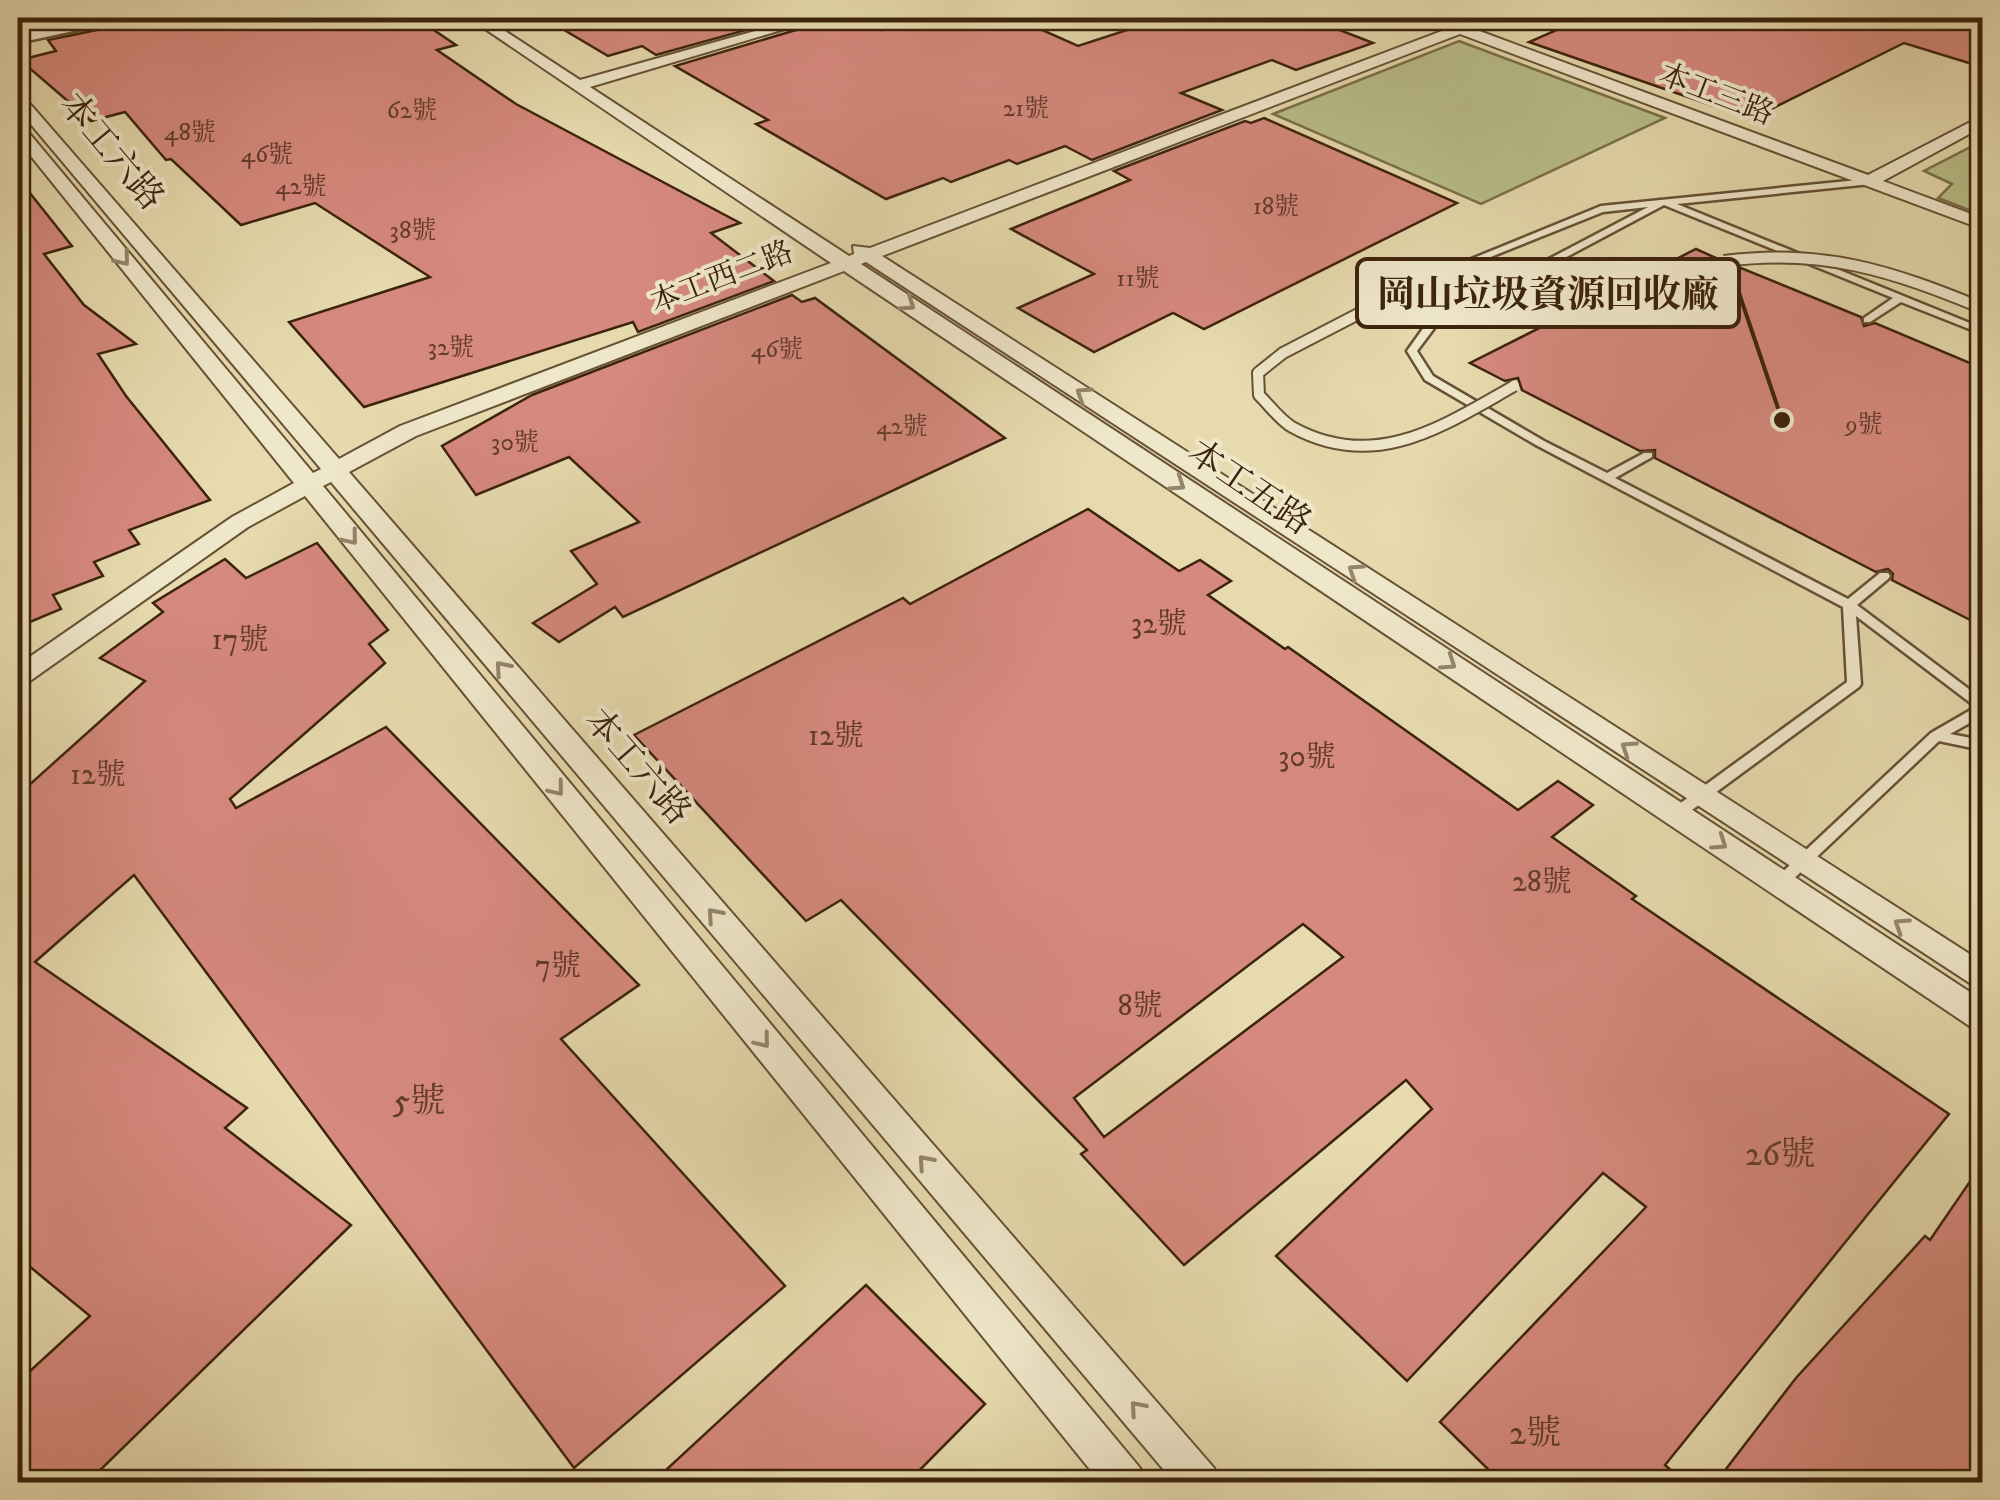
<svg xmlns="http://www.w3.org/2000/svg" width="2000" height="1500" viewBox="0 0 2000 1500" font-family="'IM FELL DW Pica','Noto Serif TC',serif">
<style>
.green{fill:#b9be88;stroke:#7a704a;stroke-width:2.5}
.building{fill:#d6897e;stroke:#3c230c;stroke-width:2.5;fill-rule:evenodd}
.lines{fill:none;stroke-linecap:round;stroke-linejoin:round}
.service-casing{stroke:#665134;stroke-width:5}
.minor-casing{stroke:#665134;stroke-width:4}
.tertiary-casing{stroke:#665134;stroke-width:5}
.service{fill:#efe7ca;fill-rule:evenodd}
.minor{fill:#efe7ca;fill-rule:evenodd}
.tertiary{fill:#efe7ca;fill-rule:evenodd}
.service-bridge-casing{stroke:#665134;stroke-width:14;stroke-linecap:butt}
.service-bridge{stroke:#efe7ca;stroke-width:10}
.oneway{stroke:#96856b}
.labels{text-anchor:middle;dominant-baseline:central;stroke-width:8;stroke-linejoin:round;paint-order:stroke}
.far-number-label{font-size:25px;fill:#623c28}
.far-street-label{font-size:30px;fill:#3c230c;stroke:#efe7ca}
.number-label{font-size:30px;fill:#623c28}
.street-label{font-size:35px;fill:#3c230c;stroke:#efe7ca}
.near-number-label{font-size:35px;fill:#623c28}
.leader{fill:none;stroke:#3c230c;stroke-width:4}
.callout-dot{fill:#3c230c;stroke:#efe7ca;stroke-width:4}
.callout{fill:#efe7ca;stroke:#3c230c;stroke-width:4}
.callout-label{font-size:38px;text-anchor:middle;font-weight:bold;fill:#3c230c}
</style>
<rect width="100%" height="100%" fill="#e6daae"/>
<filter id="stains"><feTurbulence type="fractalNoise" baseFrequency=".002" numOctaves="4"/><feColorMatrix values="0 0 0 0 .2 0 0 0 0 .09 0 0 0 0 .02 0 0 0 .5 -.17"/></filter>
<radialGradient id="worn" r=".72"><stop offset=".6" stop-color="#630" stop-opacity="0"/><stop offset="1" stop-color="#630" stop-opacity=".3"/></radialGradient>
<g class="green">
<polygon points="1459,41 1665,118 1481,204 1273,114"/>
<polygon points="1982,141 1982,215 1938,198 1952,184 1924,171"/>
</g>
<g class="building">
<polygon points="122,18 159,18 159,27 199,18 211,28 255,18 416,18 456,45 437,50 516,104 740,223 711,233 774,281 638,332 633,322 364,407 289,322 430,277 315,203 241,225 171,159 166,160 125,112 91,121 20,60 56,51 48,40 116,26"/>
<polygon points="544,18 789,18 656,55 642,46 608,56"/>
<polygon points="826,18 879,18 881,30 928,18 1015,18 1078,46 1164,18 1309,18 1373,43 1296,70 1272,60 1181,93 1222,110 1092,160 1065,146 1017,164 1009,160 951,182 943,178 886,199 756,124 768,120 675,66 823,22"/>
<polygon points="1614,18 1662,18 1697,29 1698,18 1982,18 1982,67 1904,43 1751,119 1529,42 1570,24 1584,29"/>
<polygon points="1264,118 1457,203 1204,329 1173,313 1094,352 1018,308 1094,274 1011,229 1130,180 1114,171 1245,121 1251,123"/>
<polygon points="18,178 72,246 44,254 84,305 136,344 98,354 126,396 210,500 129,530 139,544 94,562 103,576 53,595 61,609 18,627"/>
<polygon points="1696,249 1716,258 1721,269 1741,268 1861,317 1864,326 1875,323 1982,368 1982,626 1892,580 1893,574 1888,569 1876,572 1655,458 1655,450 1640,451 1522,390 1518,378 1505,381 1470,363"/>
<polygon points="792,295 802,302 815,298 1005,438 623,617 615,607 559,642 533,623 597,584 571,551 639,522 569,457 476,495 442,446 532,395"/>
<path d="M1088,509L1179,571L1200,560L1231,581L1208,595L1285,649L1288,647L1518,810L1558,781L1593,805L1552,837L1636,896L1632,899L1949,1114L1665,1465L1684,1482H1501L1440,1422L1646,1207L1603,1173L1407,1381L1276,1256L1432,1109L1406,1080L1184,1265L1081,1154L1087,1150L841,900L806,921L634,735L903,598L910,604ZM1303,924L1343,957L1104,1137L1074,1098Z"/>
<polygon points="317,543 388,630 369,644 385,663 230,799 236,808 386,727 639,985 561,1039 785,1286 574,1468 134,875 35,962 247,1108 225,1128 351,1225 88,1482 18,1482 18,1382 90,1316 18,1257 18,795 145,681 100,658 163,612 153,603 225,559 246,578"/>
<polygon points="1982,1164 1982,1482 1716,1482 1796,1378 1925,1236 1930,1240"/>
<polygon points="866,1285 985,1404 908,1482 653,1482"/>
</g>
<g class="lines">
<defs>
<polygon id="service" points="1868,179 1871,180 1871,184 1677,204 1982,328 1982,334 1901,302 1870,322 1864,322 1864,318 1893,298 1664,205 1435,327 1417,351 1433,376 1544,441 1607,473 1644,453 1652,453 1652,457 1615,478 1848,599 1880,573 1888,573 1890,576 1888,579 1857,605 1982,699 1982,716 1950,734 1982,740 1982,750 1939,741 1785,887 1775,887 1773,883 1775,879 1931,733 1976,707 1856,616 1861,684 1859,687 1681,818 1671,818 1669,814 1671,810 1847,682 1843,607 1536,445 1425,380 1407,351 1427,323 1648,207 1603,212 1423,284 1415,282 1601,206"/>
<polygon id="minor" points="469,18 485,18 580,80 801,18 822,18 590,87 849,256 854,254 853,246 870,248 1447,29 1424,18 1443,18 1460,24 1477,18 1496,18 1474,29 1868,175 1982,116 1982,127 1883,181 1982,218 1982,229 1460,34 882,256 1982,962 1982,991 866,262 861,264 1982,1000 1982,1030 1971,1027 844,271 416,436 349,472 1214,1468 1220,1482 1174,1482 331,482 323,486 1140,1468 1146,1482 1100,1482 305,496 248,527 27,683 18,686 18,665 232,517 294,483 18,140 18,125 24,127 313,473 321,469 18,109 18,95 24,97 339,459 400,426 831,263"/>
<polygon id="tertiary" points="86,18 118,18 115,22 18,43 18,33"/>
</defs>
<use href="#service" class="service-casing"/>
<use href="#minor" class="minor-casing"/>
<use href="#tertiary" class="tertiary-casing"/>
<use href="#service" class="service"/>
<use href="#minor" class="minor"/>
<use href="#tertiary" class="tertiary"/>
<defs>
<g id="service-bridge">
<path d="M1724,261C1823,248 1892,271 1982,308"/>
<path d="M1420,282L1283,353L1258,373L1259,395C1269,405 1280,420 1292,427C1375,473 1443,426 1514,386"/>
</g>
</defs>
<use href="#service-bridge" class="service-bridge-casing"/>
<use href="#service-bridge" class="service-bridge"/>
</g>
<defs><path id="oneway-chevron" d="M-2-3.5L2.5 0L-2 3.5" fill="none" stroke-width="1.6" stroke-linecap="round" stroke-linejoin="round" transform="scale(2.5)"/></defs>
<g class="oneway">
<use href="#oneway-chevron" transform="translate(123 259) rotate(51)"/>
<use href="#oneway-chevron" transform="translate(908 304) rotate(34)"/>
<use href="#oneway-chevron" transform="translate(1083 394) rotate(-147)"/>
<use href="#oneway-chevron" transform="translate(1178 484) rotate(34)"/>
<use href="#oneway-chevron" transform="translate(351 538) rotate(51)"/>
<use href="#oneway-chevron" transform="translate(1355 571) rotate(-147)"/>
<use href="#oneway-chevron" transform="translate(1449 663) rotate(34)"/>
<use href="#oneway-chevron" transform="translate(502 668) rotate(-131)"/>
<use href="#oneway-chevron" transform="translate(1628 748) rotate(-147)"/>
<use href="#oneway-chevron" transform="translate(557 789) rotate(51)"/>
<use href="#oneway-chevron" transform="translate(1720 843) rotate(34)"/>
<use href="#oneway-chevron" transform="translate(714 915) rotate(-131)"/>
<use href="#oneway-chevron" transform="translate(1901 925) rotate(-147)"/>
<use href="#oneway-chevron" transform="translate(763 1041) rotate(51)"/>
<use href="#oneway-chevron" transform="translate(925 1162) rotate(-131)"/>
<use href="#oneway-chevron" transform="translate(1137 1408) rotate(-131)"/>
</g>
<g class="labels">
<g class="far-number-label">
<text x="1026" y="108">21號</text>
<text x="412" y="110">62號</text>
<text x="190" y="132">48號</text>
<text x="267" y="154">46號</text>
<text x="301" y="186">42號</text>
<text x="1276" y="206">18號</text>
<text x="413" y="230">38號</text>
<text x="1138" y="278">11號</text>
<text x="451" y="347">32號</text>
<text x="777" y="349">46號</text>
<text x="1864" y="424">9號</text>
<text x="902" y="426">42號</text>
<text x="515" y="442">30號</text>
</g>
<g class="far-street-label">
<text transform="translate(1716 95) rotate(21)">本工三路</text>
<text transform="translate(722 278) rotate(-21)">本工西二路</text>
</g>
<g class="number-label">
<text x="1159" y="624">32號</text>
<text x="240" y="640">17號</text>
<text x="836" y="736">12號</text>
<text x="1307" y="757">30號</text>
<text x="98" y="775">12號</text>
<text x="1542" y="882">28號</text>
<text x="558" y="966">7號</text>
<text x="1140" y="1006">8號</text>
</g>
<g class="street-label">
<text transform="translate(111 152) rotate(50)">本工六路</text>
<text transform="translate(1249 488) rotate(34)">本工五路</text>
<text transform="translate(637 767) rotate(49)">本工六路</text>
</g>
<g class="near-number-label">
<text x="419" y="1102">5號</text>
<text x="1780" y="1155">26號</text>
<text x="1535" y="1434">2號</text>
</g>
</g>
<path class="leader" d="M1782 420L1739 293"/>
<circle class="callout-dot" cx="1782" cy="420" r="10"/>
<rect class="callout" x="1357" y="259" width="382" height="68" rx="10"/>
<g class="callout-label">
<text x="1548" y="307">岡山垃圾資源回收廠</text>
</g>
<rect width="2000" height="1500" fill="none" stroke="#e6daae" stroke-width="60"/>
<rect x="20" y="20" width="1960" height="1460" fill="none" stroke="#3c230c" stroke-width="5"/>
<rect x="30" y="30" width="1940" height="1440" fill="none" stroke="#3c230c" stroke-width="2.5"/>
<rect width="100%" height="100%" filter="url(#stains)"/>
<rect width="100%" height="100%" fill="url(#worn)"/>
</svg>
